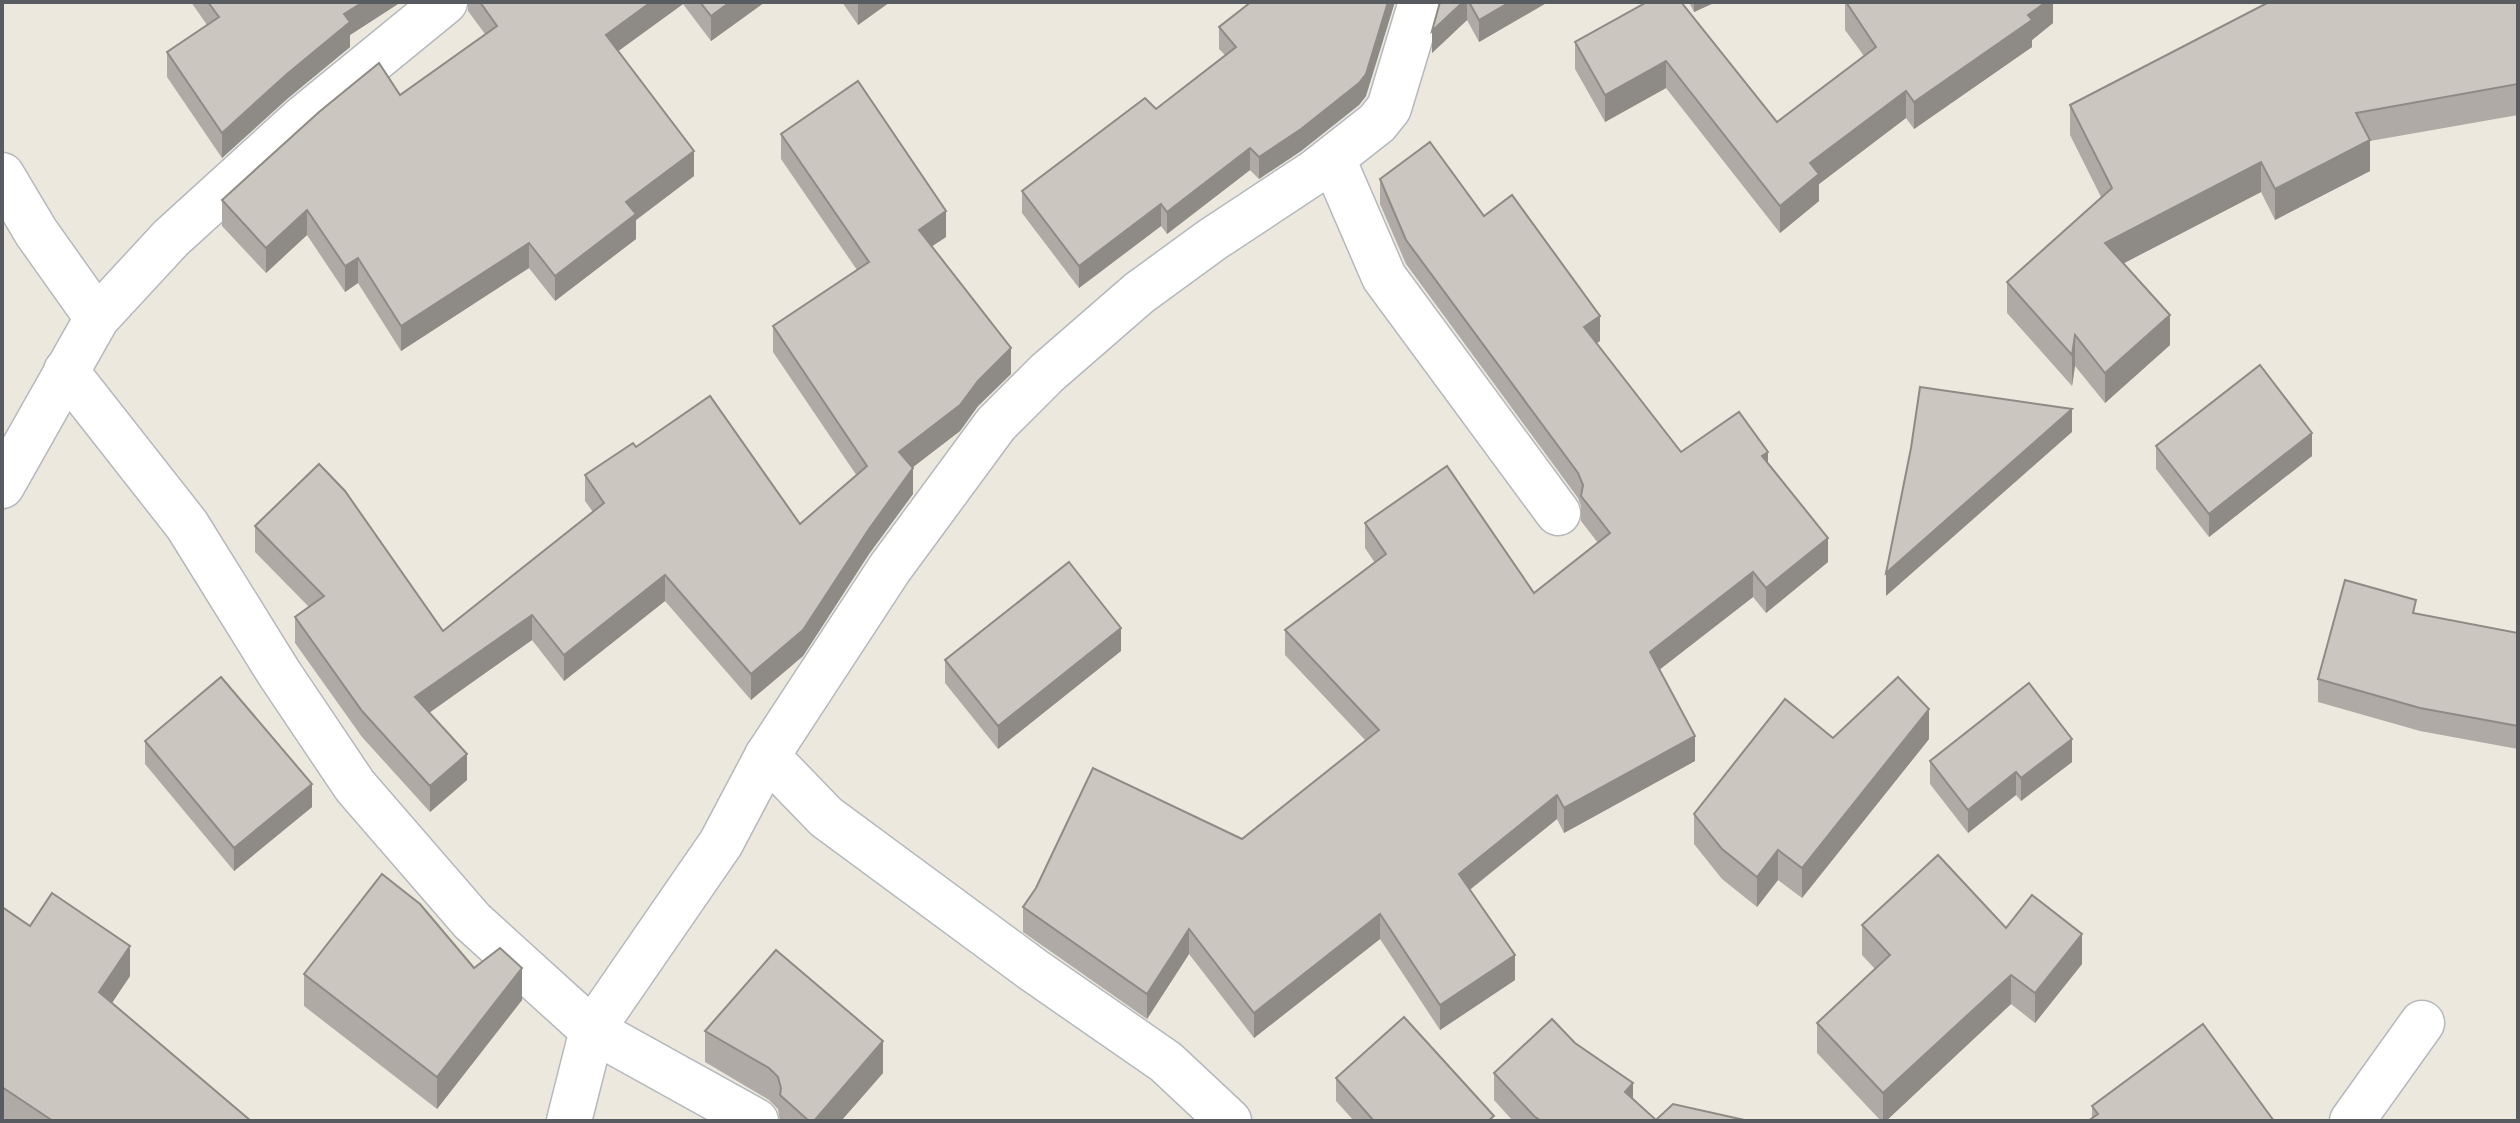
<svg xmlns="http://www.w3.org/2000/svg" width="2520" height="1123" viewBox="0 0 2520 1123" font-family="Figtree,sans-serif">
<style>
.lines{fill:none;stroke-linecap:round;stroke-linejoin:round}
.minor-casing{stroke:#b5b8bc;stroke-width:47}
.minor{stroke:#fff;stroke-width:44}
.wall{fill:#afaaa5}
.shaded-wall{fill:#8e8b86}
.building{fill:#cbc6c0;stroke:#8e8b86;stroke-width:2}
</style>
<rect width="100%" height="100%" fill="#ece8de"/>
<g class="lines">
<defs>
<g id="minor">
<polyline points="1333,159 1384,277 1558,513"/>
<polyline points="2,175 36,232 97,318"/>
<polyline points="66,371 187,525 279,673 355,786 472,921 592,1030 569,1121"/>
<polyline points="2,486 97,318 171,238 303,118 445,2"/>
<polyline points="767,756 826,817 1032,969 1166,1062 1229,1121"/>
<polyline points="756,1121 592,1030 721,843 767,756 890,568 996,424 1047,373 1139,293 1213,239 1316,171 1377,123 1389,108 1421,2"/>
<polyline points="2352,1121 2422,1023"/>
</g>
</defs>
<use href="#minor" class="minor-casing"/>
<use href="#minor" class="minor"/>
</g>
<g class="wall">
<polygon points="191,2 401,2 350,35 350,47 287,99 222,158 167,77 167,52 207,25"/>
<polygon points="468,2 765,2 711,41 683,4 618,51 694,176 636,220 636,239 555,301 529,268 401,351 358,283 345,292 307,235 266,273 222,226 222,200 400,95 485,34 468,11"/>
<polygon points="842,2 890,2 858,25"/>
<polygon points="1440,2 1548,2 1479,42 1467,20 1432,53"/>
<polygon points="1647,2 1777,122 1864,56 1845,30 1845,3 2053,2 2053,23 2032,40 2032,47 1914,129 1906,118 1819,184 1819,201 1780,233 1666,88 1605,122 1575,69 1575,42"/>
<polygon points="1689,2 1716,2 1694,12"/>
<polygon points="2518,2 2518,115 2370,141 2370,171 2275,220 2261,192 2124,263 2170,345 2105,403 2075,366 2072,386 2007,313 2007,282 2101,197 2070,135 2070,105"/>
<polygon points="1219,27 1366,96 1359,105 1301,151 1259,179 1250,170 1167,234 1161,226 1079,288 1022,213 1022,191 1156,109 1225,55 1219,49"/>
<polygon points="781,134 946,237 932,246 1011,374 978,406 960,431 912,467 913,494 869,554 803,656 751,700 665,601 564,681 532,640 429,712 467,780 430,812 362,737 295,643 295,617 309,607 255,552 255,526 443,631 593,512 585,501 585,475 636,447 800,524 857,476 773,352 773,326 857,270 781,159"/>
<polygon points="1380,179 1484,216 1600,341 1596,343 1681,452 1768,463 1828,562 1766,613 1753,597 1659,670 1695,761 1564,833 1557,819 1470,890 1515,980 1440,1030 1380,939 1254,1038 1189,954 1147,1019 1023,932 1023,907 1242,839 1366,741 1285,655 1285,630 1375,563 1365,548 1365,523 1534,593 1598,543 1581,521 1581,506 1578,498 1406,264 1380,204"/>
<polygon points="2156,446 2312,456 2209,537 2156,469"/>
<polygon points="2416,614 2518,633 2518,749 2420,731 2318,702 2318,679"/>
<polygon points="1121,651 998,749 945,683 945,660"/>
<polygon points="1833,738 1929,739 1802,898 1778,880 1757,907 1722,879 1694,844 1694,814"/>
<polygon points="145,741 312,807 234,871 145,764"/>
<polygon points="1930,761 2072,762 2021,801 2016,795 1968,833 1930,784"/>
<polygon points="2,907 30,926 130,976 112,1003 252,1121 8,1121 2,1117"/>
<polygon points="1862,925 2006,928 2082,964 2035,1023 2011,1004 1886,1121 1881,1121 1817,1053 1817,1023 1875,969 1862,955"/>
<polygon points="474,968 522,1000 437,1109 304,1006 304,974"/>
<polygon points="705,1031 883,1073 841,1121 780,1121 778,1109 769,1100 705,1062"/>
<polygon points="1575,1043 1656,1120 1749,1121 1513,1121 1494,1100 1494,1073"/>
<polygon points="1336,1078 1494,1121 1354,1121 1336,1101"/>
<polygon points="2092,1106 2274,1121 2092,1118"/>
</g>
<g class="shaded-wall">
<polygon points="363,2 401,2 350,35 350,47 287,99 222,158 222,133 344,14"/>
<polygon points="651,2 683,2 683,4 606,60 606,35"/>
<polygon points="730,2 765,2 711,41 711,16"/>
<polygon points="858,2 890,2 858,25"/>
<polygon points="1388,2 1395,2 1366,96 1359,105 1301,151 1259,179 1259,157"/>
<polygon points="1463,2 1467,2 1467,20 1432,53 1432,31"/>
<polygon points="1510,2 1548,2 1479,42 1479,20"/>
<polygon points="1694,2 1716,2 1694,12"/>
<polygon points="2046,2 2053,2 2053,23 2032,40 2032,47 1914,129 1914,102"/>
<polygon points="1666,61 1666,88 1605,122 1605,95"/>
<polygon points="1906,91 1906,118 1819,184 1819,201 1780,233 1780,206 1810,163"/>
<polygon points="2370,140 2370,171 2275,220 2275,189"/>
<polygon points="1250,148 1250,170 1167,234 1167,212"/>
<polygon points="694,151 694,176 636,220 636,239 555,301 555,276 626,202"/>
<polygon points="2261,162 2261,192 2105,273 2105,243"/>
<polygon points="1161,204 1161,226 1079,288 1079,266"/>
<polygon points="307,210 307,235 266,273 266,248"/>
<polygon points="946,211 946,237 919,255 919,230"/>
<polygon points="529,243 529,268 401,351 401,326"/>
<polygon points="358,258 358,283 345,292 345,266"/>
<polygon points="2170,315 2170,345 2105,403 2105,373"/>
<polygon points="1600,316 1600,341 1584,352 1584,327"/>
<polygon points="2075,335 2075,366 2072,386 2072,355"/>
<polygon points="1011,348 1011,374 978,406 960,431 899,478 899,452 978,381"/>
<polygon points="2072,409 2072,432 1886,596 1886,573"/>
<polygon points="3,410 3,433 2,435 2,412"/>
<polygon points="2312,433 2312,456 2209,537 2209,514"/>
<polygon points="1768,452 1768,477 1762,456"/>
<polygon points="913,468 913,494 869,554 803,656 751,700 751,674"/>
<polygon points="1828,538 1828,562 1766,613 1766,588"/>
<polygon points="1753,572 1753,597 1650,677 1650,652"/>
<polygon points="665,575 665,601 564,681 564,655"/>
<polygon points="532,615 532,640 415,723 415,697"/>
<polygon points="1121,628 1121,651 998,749 998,726"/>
<polygon points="1929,709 1929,739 1802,898 1802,868"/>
<polygon points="1695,736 1695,761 1564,833 1564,808"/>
<polygon points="2072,739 2072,762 2021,801 2021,778"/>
<polygon points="467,754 467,780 430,812 430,786"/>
<polygon points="2016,772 2016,795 1968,833 1968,810"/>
<polygon points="312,784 312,807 234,871 234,848"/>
<polygon points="1557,795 1557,819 1459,898 1459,874"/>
<polygon points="1778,850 1778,880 1757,907 1757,877"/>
<polygon points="1380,914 1380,939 1254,1038 1254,1013"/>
<polygon points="1189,929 1189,954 1147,1019 1147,994"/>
<polygon points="2082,934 2082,964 2035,1023 2035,993"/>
<polygon points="130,946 130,976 99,1022 99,992"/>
<polygon points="1515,955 1515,980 1440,1030 1440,1005"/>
<polygon points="522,968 522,1000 437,1109 437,1077"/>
<polygon points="2011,975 2011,1004 1886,1121 1883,1121 1883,1093"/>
<polygon points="883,1041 883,1073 841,1121 814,1121"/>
<polygon points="1633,1083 1633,1110 1625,1092"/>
</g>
<g class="building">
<polygon points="208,2 363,2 344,14 350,22 287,74 222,133 167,52 219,17"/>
<polygon points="480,2 651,2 606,35 694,151 626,202 636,214 555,276 529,243 401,326 358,258 345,266 307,210 266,248 222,200 319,112 379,63 400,95 497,26"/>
<polygon points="700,2 730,2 711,16"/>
<polygon points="1251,2 1388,2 1366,74 1359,83 1301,129 1259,157 1250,148 1167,212 1161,204 1079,266 1022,191 1145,98 1156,109 1236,47 1219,27"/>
<polygon points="1440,2 1463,2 1432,31"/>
<polygon points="1469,2 1510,2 1479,20"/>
<polygon points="1647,2 1681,2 1777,122 1876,47 1846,2 2046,2 2028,15 2032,20 1914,102 1906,91 1810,163 1819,174 1780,206 1666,61 1605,95 1575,42"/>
<polygon points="2269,2 2518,2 2518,84 2356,113 2370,140 2275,189 2261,162 2105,243 2170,315 2105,373 2075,335 2072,355 2007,282 2112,188 2070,105"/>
<polygon points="858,81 946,211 919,230 1011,348 978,381 960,405 899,452 913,468 869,529 803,630 751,674 665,575 564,655 532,615 415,697 467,754 430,786 362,711 295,617 324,596 255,526 319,464 345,491 443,631 604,503 585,475 633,443 636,447 710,396 800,524 867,466 773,326 869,262 781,134"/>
<polygon points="1430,142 1484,216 1512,195 1600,316 1584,327 1681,452 1739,412 1768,452 1762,456 1828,538 1766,588 1753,572 1650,652 1695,736 1564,808 1557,795 1459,874 1515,955 1440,1005 1380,914 1254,1013 1189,929 1147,994 1023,907 1036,888 1093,768 1242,839 1379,730 1285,630 1386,554 1365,523 1447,466 1534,593 1610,533 1581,496 1583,485 1578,473 1406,240 1380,179"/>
<polygon points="2260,365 2312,433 2209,514 2156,446"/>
<polygon points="1920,387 2072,409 1886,573 1911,448"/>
<polygon points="1069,562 1121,628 998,726 945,660"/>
<polygon points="2345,580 2416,600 2413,613 2518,633 2518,726 2420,708 2318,679"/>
<polygon points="221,677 312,784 234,848 145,741"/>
<polygon points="1898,677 1929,709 1802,868 1778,850 1757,877 1722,849 1694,814 1785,699 1833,738"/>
<polygon points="2029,683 2072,739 2021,778 2016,772 1968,810 1930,761"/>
<polygon points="1938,855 2006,928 2032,895 2082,934 2035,993 2011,975 1883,1093 1817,1023 1890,955 1862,925"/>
<polygon points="382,874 420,904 474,968 500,948 522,968 437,1077 304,974"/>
<polygon points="52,893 130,946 99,992 251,1121 53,1121 2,1087 2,907 30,926"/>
<polygon points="776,950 883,1041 814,1121 809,1121 780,1095 781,1088 778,1077 769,1068 705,1031"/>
<polygon points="1404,1017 1494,1116 1488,1121 1374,1121 1336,1078"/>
<polygon points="1552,1019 1575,1043 1633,1083 1625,1092 1656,1120 1673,1104 1749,1121 1541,1121 1534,1116 1494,1073"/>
<polygon points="2203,1024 2274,1121 2088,1121 2098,1114 2092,1106"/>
</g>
<rect width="2520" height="1123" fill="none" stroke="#585c60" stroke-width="8"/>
</svg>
